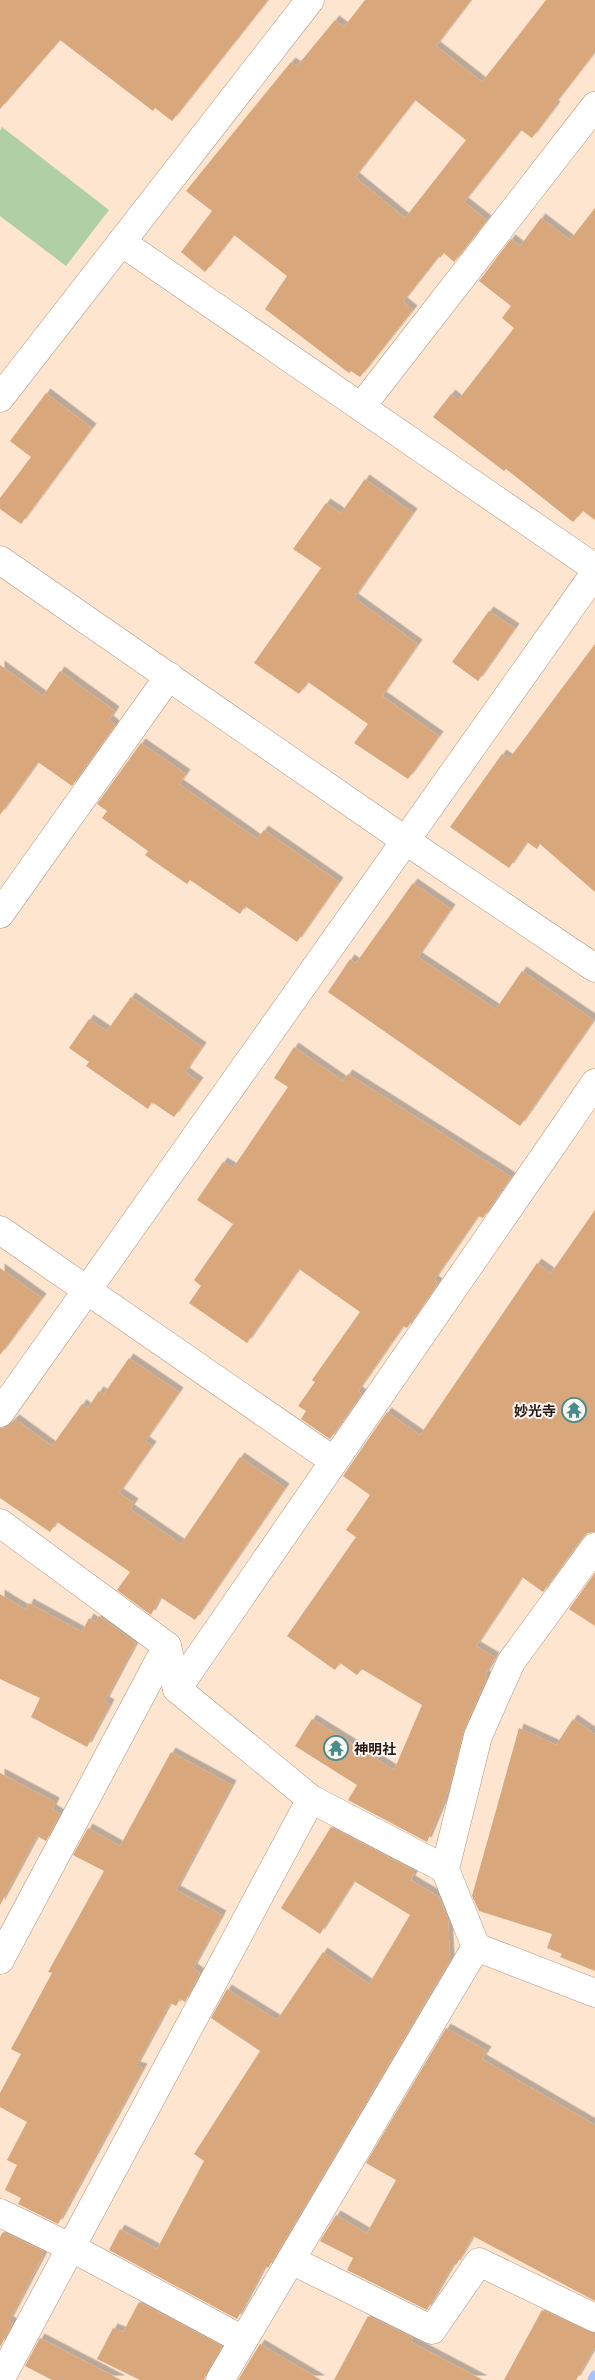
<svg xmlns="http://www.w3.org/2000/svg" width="595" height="2380" viewBox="0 0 595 2380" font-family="Inter,'Noto Sans JP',sans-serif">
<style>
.green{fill:#b1cfa5}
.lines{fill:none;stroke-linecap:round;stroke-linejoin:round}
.stream{stroke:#a7c2f8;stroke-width:11}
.building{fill:#d9a77c;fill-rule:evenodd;filter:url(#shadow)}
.minor-casing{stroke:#b1957d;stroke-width:29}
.minor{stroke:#fff;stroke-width:28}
.labels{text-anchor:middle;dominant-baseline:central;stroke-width:4;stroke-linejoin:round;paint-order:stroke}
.poi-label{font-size:14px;font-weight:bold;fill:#281d14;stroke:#fcf5f0;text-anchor:end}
</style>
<defs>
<filter id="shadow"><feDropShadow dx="4.5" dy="-4.5" stdDeviation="0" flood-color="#0004"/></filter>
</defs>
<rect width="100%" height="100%" fill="#fde5d0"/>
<polygon class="green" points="2,127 109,210 66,266 0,216 0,131"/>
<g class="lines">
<polyline class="stream" points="593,2380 595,2376"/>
</g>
<g class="building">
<polygon points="0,0 268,0 172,121 155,108 153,111 60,40 0,109"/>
<path d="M365,0H471L436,46L482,82L546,0H595V52L554,105L556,106L532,138L521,130L464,202L487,220L454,262L444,253L440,258L439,256L403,302L413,310L360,377L351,371L349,373L265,309L287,276L234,235L205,272L181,252L212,211L186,191L291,62L297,66L335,20L344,27ZM415,100L466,140L405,218L355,177Z"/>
<polygon points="595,208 595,520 583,511 573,522 506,469 504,471 433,417 451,394 458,400 514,328 502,318 511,306 479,281 511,239 520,246 541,218 570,240"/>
<polygon points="46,393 92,428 21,524 0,509 0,498 31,457 10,441"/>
<polygon points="365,479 413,513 354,598 418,644 382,696 439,736 408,779 354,743 368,724 308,682 299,694 254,663 321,568 293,549 326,503 341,513"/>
<polygon points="489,611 515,628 478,681 452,662"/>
<polygon points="595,644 595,892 540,844 537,849 527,842 509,868 450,827 502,754 509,759"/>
<polygon points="0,665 43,696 60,671 115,711 109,720 115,725 72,786 38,762 0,815"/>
<polygon points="141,743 186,774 179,784 257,839 264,830 339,882 297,942 245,906 240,914 190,880 187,884 145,855 148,851 102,818 107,811 97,804"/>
<polygon points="413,883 451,909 418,957 496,1009 522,971 594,1020 520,1126 328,992 350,959 356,963"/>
<polygon points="131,997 202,1047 185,1072 199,1082 174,1117 152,1102 148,1109 86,1066 89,1062 69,1048 89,1019 107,1031"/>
<polygon points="294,1047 343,1081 348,1074 511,1177 483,1218 478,1216 434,1280 438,1283 407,1328 403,1326 358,1391 362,1394 330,1439 301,1419 306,1411 298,1406 315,1382 312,1380 360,1312 299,1269 247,1343 189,1303 201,1286 194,1280 233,1224 197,1200 223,1162 233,1168 288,1087 274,1078"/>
<polygon points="595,1210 595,1532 588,1533 582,1538 543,1592 522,1577 476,1646 495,1657 485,1675 487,1677 464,1730 449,1789 427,1842 348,1800 357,1785 295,1746 312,1719 394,1770 422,1705 362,1669 357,1675 340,1663 335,1670 287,1636 356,1537 346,1530 370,1495 343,1476 387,1412 420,1435 537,1263 551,1273"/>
<polygon points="0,1268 42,1298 0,1355"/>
<polygon points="129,1358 179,1392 145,1441 152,1446 119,1493 134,1503 130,1509 181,1544 240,1457 285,1488 195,1620 160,1597 151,1615 117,1590 130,1572 57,1522 50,1532 0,1498 0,1428 7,1427 15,1419 52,1446 82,1404 88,1408 99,1391 104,1394"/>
<polygon points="595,1573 595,1626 569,1609"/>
<polygon points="0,1594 26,1610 29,1603 82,1632 89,1618 95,1622 99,1616 136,1643 105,1701 110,1704 87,1747 31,1717 40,1698 0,1679"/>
<polygon points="573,1719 595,1734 595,1971 560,1957 562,1954 547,1948 552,1934 479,1911 472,1896 519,1728 556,1745"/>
<polygon points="171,1752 232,1785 176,1890 222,1915 193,1968 200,1973 185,2002 180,1999 176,2006 170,2003 136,2066 143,2068 58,2224 18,2204 21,2198 5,2190 17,2165 7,2160 27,2122 0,2107 0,2093 21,2054 11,2049 52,1973 48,1972 104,1871 73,1855 88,1828 120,1846"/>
<polygon points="0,1773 55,1802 52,1809 60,1814 46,1841 37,1836 0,1905"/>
<polygon points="331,1827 415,1871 411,1880 439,1897 448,1919 450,1960 268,2268 265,2266 237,2319 109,2250 120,2229 157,2249 204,2161 194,2154 260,2051 211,2018 227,1989 277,2020 323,1952 369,1984 410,1915 354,1881 320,1934 281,1908"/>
<polygon points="446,2028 487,2051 482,2059 595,2125 595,2301 473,2236 456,2265 454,2263 427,2310 347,2270 353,2258 320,2241 336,2215 367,2233 396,2180 366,2163"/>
<polygon points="3,2232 43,2251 41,2255 43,2256 9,2321 13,2323 0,2347 0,2237"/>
<polygon points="139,2302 222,2346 207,2372 204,2380 140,2380 97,2359 113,2328 123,2332"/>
<polygon points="542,2310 595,2333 595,2347 576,2380 504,2380"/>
<polygon points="368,2316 413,2338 411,2342 483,2380 334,2380"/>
<polygon points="40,2338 121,2380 52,2380 25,2366"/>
<polygon points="260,2344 321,2380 238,2380"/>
</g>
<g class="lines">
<defs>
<g id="minor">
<polyline points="121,242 595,568"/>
<polyline points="0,398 310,0"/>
<polyline points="361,407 595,106"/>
<polyline points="0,560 406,841 595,968"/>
<polyline points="0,914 169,676"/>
<polyline points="0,1230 334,1461"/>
<polyline points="0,1413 595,573"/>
<polyline points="0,1523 167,1646 177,1689 311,1799 445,1869"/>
<polyline points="177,1689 595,1083"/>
<polyline points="476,1947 595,1993"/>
<polyline points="0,1960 167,1646"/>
<polyline points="0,2213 72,2248 243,2340"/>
<polyline points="291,2260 432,2330 479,2262 595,2318"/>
<polyline points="0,2380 311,1799"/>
<polyline points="220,2380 476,1947 445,1869 478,1736 511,1662 595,1547"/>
</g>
</defs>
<use href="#minor" class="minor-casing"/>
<use href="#minor" class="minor"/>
</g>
<defs>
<symbol id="temple-ring" viewBox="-11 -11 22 22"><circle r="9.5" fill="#fcf5f0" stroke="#458c8a" stroke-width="1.5"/><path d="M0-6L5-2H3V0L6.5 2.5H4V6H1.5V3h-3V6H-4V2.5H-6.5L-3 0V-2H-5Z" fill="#458c8a"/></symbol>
</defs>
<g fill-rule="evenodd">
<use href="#temple-ring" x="560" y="1396" width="28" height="28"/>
<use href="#temple-ring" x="322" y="1734" width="28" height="28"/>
</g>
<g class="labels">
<g class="poi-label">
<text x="556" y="1410">妙光寺</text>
<text x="354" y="1748" text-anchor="start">神明社</text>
</g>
</g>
</svg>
